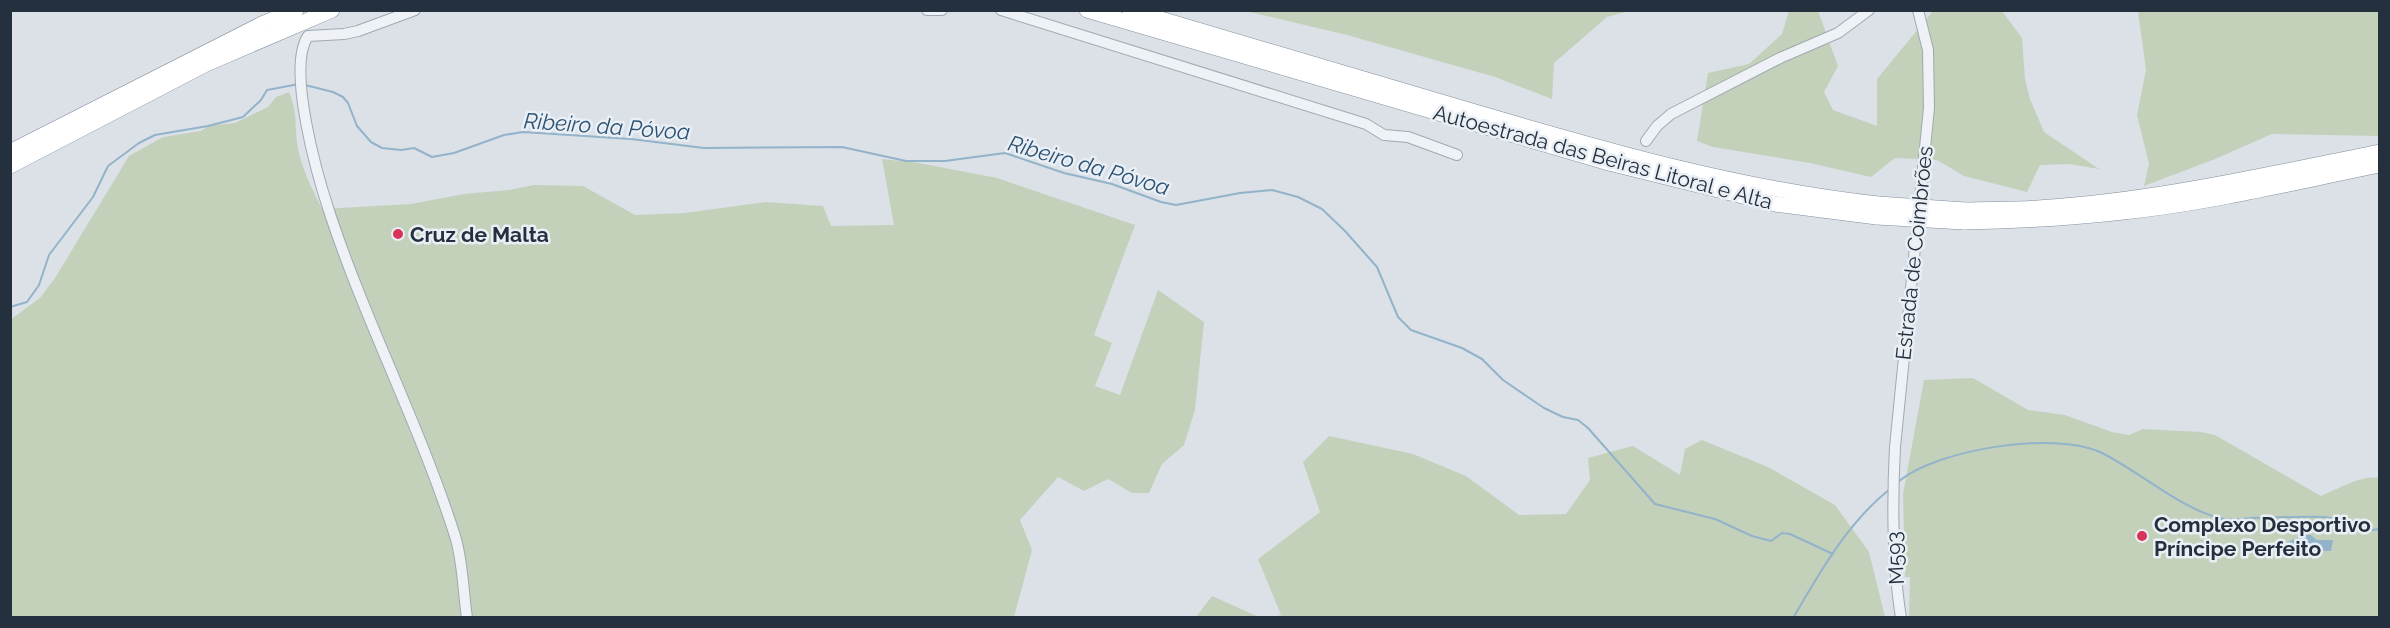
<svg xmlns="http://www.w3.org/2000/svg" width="2390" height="628" viewBox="0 0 2390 628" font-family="Raleway,sans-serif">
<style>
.green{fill:#c3d1bb}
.water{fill:#92b3ca}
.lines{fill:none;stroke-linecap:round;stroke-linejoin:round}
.stream{stroke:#92b3ca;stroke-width:2}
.minor-casing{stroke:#a0a8b1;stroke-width:12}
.highway-casing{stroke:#818f9e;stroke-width:16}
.minor{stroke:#eef1f5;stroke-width:10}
.highway{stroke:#fff;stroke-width:15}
.highway-bridge-casing{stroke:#818f9e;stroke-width:16;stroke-linecap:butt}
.highway-bridge{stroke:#fff;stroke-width:15}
.poi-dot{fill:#d8345b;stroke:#eaeff5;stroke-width:2}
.labels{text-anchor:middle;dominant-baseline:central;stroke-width:5;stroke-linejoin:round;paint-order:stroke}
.street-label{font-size:21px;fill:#24303e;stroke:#eaeff5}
.poi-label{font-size:21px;font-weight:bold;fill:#24303e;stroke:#eaeff5;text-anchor:start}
.water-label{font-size:22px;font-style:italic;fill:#2b5274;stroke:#eaeff5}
</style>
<rect width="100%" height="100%" fill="#dbe1e7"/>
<g class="green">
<polygon points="1246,11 1629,11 1607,17 1554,63 1552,99 1495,77 1347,35"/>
<polygon points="1789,11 1818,11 1838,66 1824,92 1833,110 1877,126 1877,79 1933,11 2002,11 2022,38 2025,79 2030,99 2044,132 2099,169 2069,164 2040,165 2027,192 1964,176 1937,160 1895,158 1871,177 1810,163 1713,147 1697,141 1708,73 1749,64 1782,34"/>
<polygon points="2138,11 2379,11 2379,136 2272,134 2215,159 2144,186 2149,164 2137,115 2146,70"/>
<path d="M289,92C297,112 295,122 297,143C300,165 312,189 322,209L411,204L464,194L509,190L534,185L583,186L635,215L684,213L765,202L823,206L831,226L894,225L882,159L919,163L997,178L1135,225L1094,335L1112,343L1095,386L1120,395L1158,290L1204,322L1195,410L1184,445L1162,464L1149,493H1132L1108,479L1084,491L1058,477L1020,520L1032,550L1014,617L11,618L10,320L40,298L55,278L129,156L163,137L201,131L208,126L235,123L268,107L276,97Z"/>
<path d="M1973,378L2028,410L2065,415L2112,432L2129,435L2143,429L2201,432L2215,435L2321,496C2339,489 2360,475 2379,478V617H1909L1910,577H1905L1903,494L1924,380Z"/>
<polygon points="1329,436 1413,454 1466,476 1519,515 1566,514 1590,480 1588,458 1633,446 1680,475 1685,449 1702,440 1768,467 1835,505 1869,552 1885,617 1273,617 1281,615 1258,559 1320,512 1303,462"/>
<polygon points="1212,596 1259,617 1196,617"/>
</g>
<polygon class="water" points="2308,533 2317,540 2333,540 2331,551 2299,550 2285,553 2279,551 2281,545"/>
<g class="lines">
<g class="stream">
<polyline points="305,85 333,92 343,97 348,103 357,126 371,142 382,148 401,150 414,148 432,157 454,153 504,135 523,132 631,139 704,148 842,147 906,161 945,161 1005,153 1064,173 1112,184 1161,202 1176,205 1240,193 1272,190 1298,197 1322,209 1345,231 1377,267 1398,317 1411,330 1462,348 1482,359 1503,380 1544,408 1563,417 1578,420 1588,428 1655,504 1715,519 1752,536 1771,541 1782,533 1790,534 1833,554"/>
<polyline points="10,307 27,302 39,285 49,255 93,197 108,166 139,143 155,135 208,126 243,117 261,100 267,90 299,84"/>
<path d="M1899,481C1939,449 2053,431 2100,452C2139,471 2178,507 2219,518C2229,521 2241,519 2251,518C2275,518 2299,516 2323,517C2339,518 2357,526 2372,530L2380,529"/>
<path d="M1793,618C1820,572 1848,522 1890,489"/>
</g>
<defs>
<g id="minor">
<path d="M415,10L358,31L344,34L308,36C286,68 318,178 330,214C366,323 420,426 455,536C463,561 463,591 467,618"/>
<polyline points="927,10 942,10"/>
<polyline points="1001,10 1366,124 1384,135 1408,137 1457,155"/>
<polyline points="1646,141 1657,126 1671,114 1780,58 1838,33 1869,10"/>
<path d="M1901,618C1892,561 1892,504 1895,447L1929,108L1928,50L1918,10"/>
</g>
<g id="highway">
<polyline points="1087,10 1609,163 1775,204 1877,217"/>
<path d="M1130,10C1245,44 1360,78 1475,112C1608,151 1740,189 1878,204"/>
<polyline points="10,152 262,24 296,10"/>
<polyline points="10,166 206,64 332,10"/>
<path d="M1965,210C1989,209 2013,210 2038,208C2153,201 2266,175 2380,152"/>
<path d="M1964,222C2017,221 2070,218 2123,212C2210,203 2295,182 2380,165"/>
</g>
</defs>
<use href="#minor" class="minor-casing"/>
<use href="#highway" class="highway-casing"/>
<use href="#minor" class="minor"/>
<use href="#highway" class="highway"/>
<defs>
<g id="highway-bridge">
<polyline points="1878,204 1965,210"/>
<polyline points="1877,217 1964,222"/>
</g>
</defs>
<use href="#highway-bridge" class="highway-bridge-casing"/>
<use href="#highway-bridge" class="highway-bridge"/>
</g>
<g class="poi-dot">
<circle cx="398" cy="234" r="6"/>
<circle cx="2142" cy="536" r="6"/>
</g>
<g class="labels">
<g class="street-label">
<text transform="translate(1603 157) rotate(15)">Autoestrada das Beiras Litoral e Alta</text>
<text transform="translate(1914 253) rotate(-84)">Estrada de Coimbrões</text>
<text transform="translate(1895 558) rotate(-93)">M593</text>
</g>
<g class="poi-label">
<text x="410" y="234">Cruz de Malta</text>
<text x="2154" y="524">Complexo Desportivo<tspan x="2154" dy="24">Príncipe Perfeito</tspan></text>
</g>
<g class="water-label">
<text transform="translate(607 126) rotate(4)">Ribeiro da Póvoa</text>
<text transform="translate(1089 165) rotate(16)">Ribeiro da Póvoa</text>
</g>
</g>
<rect width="2390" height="628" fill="none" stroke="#24303e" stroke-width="24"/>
</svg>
